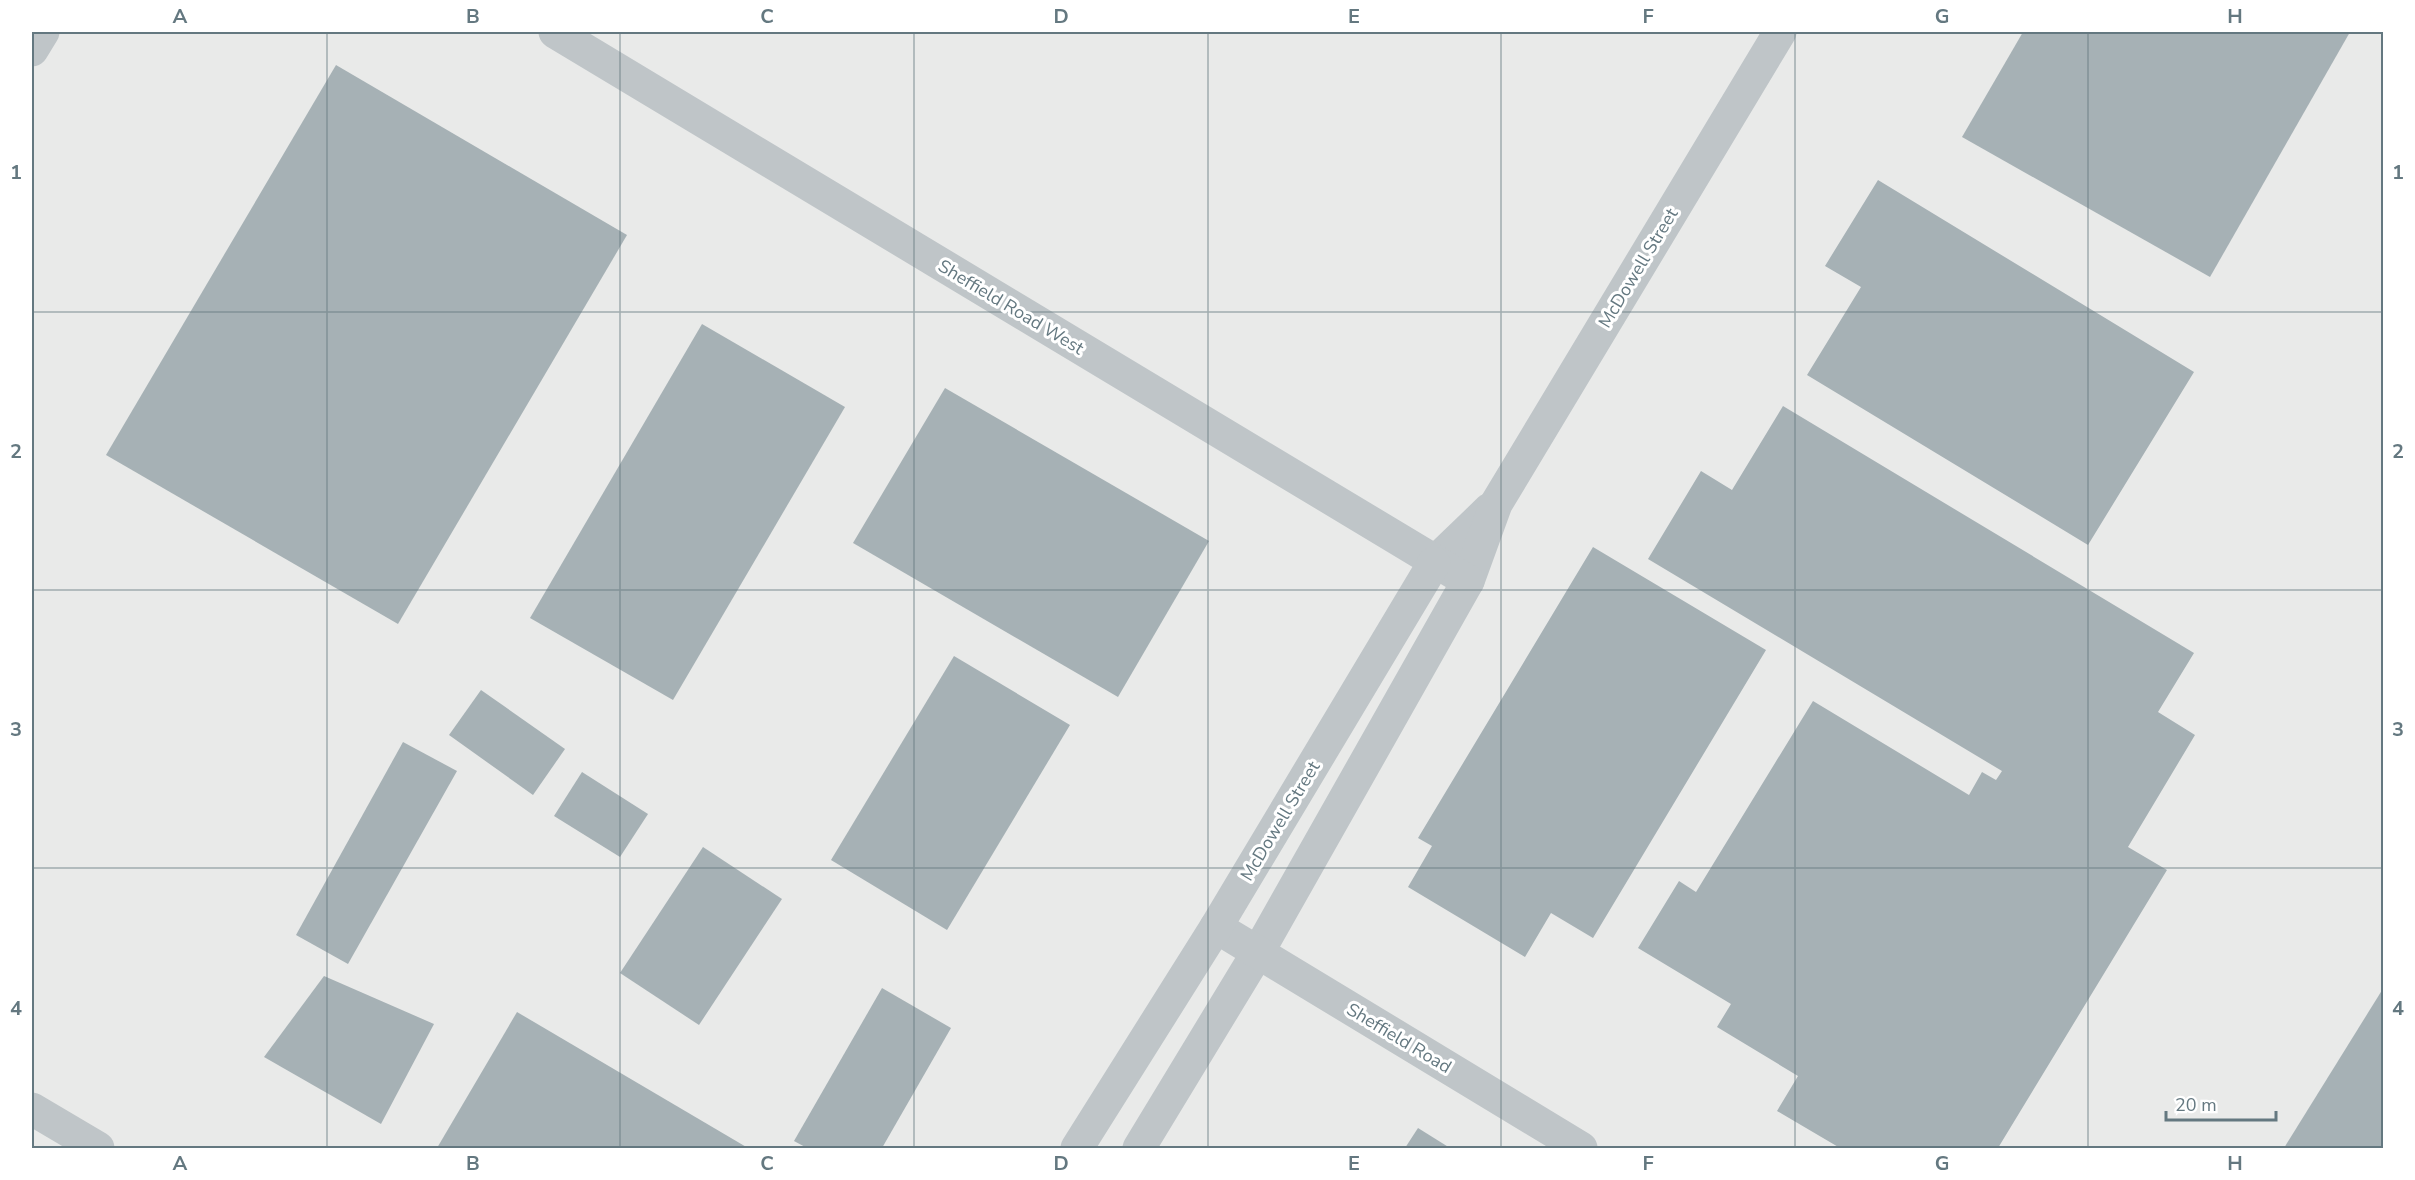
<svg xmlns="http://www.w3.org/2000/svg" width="2415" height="1180" viewBox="0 0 2415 1180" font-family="'Nunito Sans',sans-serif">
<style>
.built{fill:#e9eae9}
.building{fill:#a6b1b5}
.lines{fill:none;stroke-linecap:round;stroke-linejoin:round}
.minor{stroke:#bfc5c8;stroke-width:33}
.tertiary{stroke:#bfc5c8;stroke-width:33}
.grid{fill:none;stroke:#647880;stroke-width:1.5;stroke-opacity:0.55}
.labels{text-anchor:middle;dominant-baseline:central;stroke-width:6;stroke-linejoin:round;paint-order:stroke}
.street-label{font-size:18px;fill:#647880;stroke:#fff}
.neatline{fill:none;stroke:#647880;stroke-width:2}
.grid-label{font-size:20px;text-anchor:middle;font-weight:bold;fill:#647880}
</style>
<rect width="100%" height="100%" fill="#f9f8f6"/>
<rect class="built" x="32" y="32" width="2351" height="1116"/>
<g class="building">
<polygon points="2023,32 2350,32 2210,277 1962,137"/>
<polygon points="336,65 627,235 398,624 106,455"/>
<polygon points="1878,180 2194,372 2088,545 1807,375 1861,287 1825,266"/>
<polygon points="702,324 845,407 673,700 530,618"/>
<polygon points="945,388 1209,541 1118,697 853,543"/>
<polygon points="1783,406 2194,653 2158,712 2195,735 2128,847 2167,870 1998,1148 1840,1148 1777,1111 1798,1076 1717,1027 1731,1004 1638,948 1679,881 1696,892 1813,701 1969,795 1982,772 1996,780 2002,771 1648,559 1701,471 1732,490"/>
<polygon points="1593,547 1766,650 1593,938 1551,913 1525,957 1408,887 1432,846 1418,838"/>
<polygon points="954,656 1070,725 947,930 831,860"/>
<polygon points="481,690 565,749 533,795 449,735"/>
<polygon points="403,742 457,771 348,964 296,935"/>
<polygon points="582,772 648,814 620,857 554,816"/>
<polygon points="703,847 782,899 699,1025 620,973"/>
<polygon points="324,976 434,1024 381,1124 264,1057"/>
<polygon points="2384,987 2384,1148 2284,1148"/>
<polygon points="882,988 951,1028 882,1148 807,1148 794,1141"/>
<polygon points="517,1012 748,1148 437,1148"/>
<polygon points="1418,1128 1450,1148 1405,1148"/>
</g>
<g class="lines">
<g class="minor">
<polyline points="32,50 43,32"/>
<polyline points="1434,563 1490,509"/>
<polyline points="1468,581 1496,504 1780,32"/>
<polyline points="32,1109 98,1148"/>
</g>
<g class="tertiary">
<polyline points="555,32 1468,581 1261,947 1139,1148"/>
<polyline points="1216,927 1581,1148"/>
<polyline points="1077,1148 1216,927 1434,563"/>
</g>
</g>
<path class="grid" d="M327,32V1148M620,32V1148M914,32V1148M1208,32V1148M1501,32V1148M1795,32V1148M2088,32V1148M32,312H2384M32,590H2384M32,868H2384"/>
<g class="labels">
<g class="street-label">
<text transform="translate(1638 268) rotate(-59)">McDowell Street</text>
<text transform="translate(1011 307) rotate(31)">Sheffield Road West</text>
<text transform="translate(1280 821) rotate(-59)">McDowell Street</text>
<text transform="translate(1399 1038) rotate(31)">Sheffield Road</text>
</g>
</g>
<rect width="2415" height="1180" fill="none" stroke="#ffffff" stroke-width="66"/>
<path d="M2166 1111v9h110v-9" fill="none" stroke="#647880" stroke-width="3"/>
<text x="2175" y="1111" font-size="18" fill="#647880" stroke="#ffffff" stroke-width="4.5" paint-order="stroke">20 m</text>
<rect x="33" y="33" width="2349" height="1114" class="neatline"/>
<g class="grid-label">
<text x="180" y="23">A</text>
<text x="473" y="23">B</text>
<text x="767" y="23">C</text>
<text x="1061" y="23">D</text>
<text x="1354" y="23">E</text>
<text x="1648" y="23">F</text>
<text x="1942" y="23">G</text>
<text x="2235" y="23">H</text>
<text x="16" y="179">1</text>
<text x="2398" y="179">1</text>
<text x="16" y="458">2</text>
<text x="2398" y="458">2</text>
<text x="16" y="736">3</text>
<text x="2398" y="736">3</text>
<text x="16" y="1015">4</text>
<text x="2398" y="1015">4</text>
<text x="180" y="1170">A</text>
<text x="473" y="1170">B</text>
<text x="767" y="1170">C</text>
<text x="1061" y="1170">D</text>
<text x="1354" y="1170">E</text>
<text x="1648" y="1170">F</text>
<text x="1942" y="1170">G</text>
<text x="2235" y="1170">H</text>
</g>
</svg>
